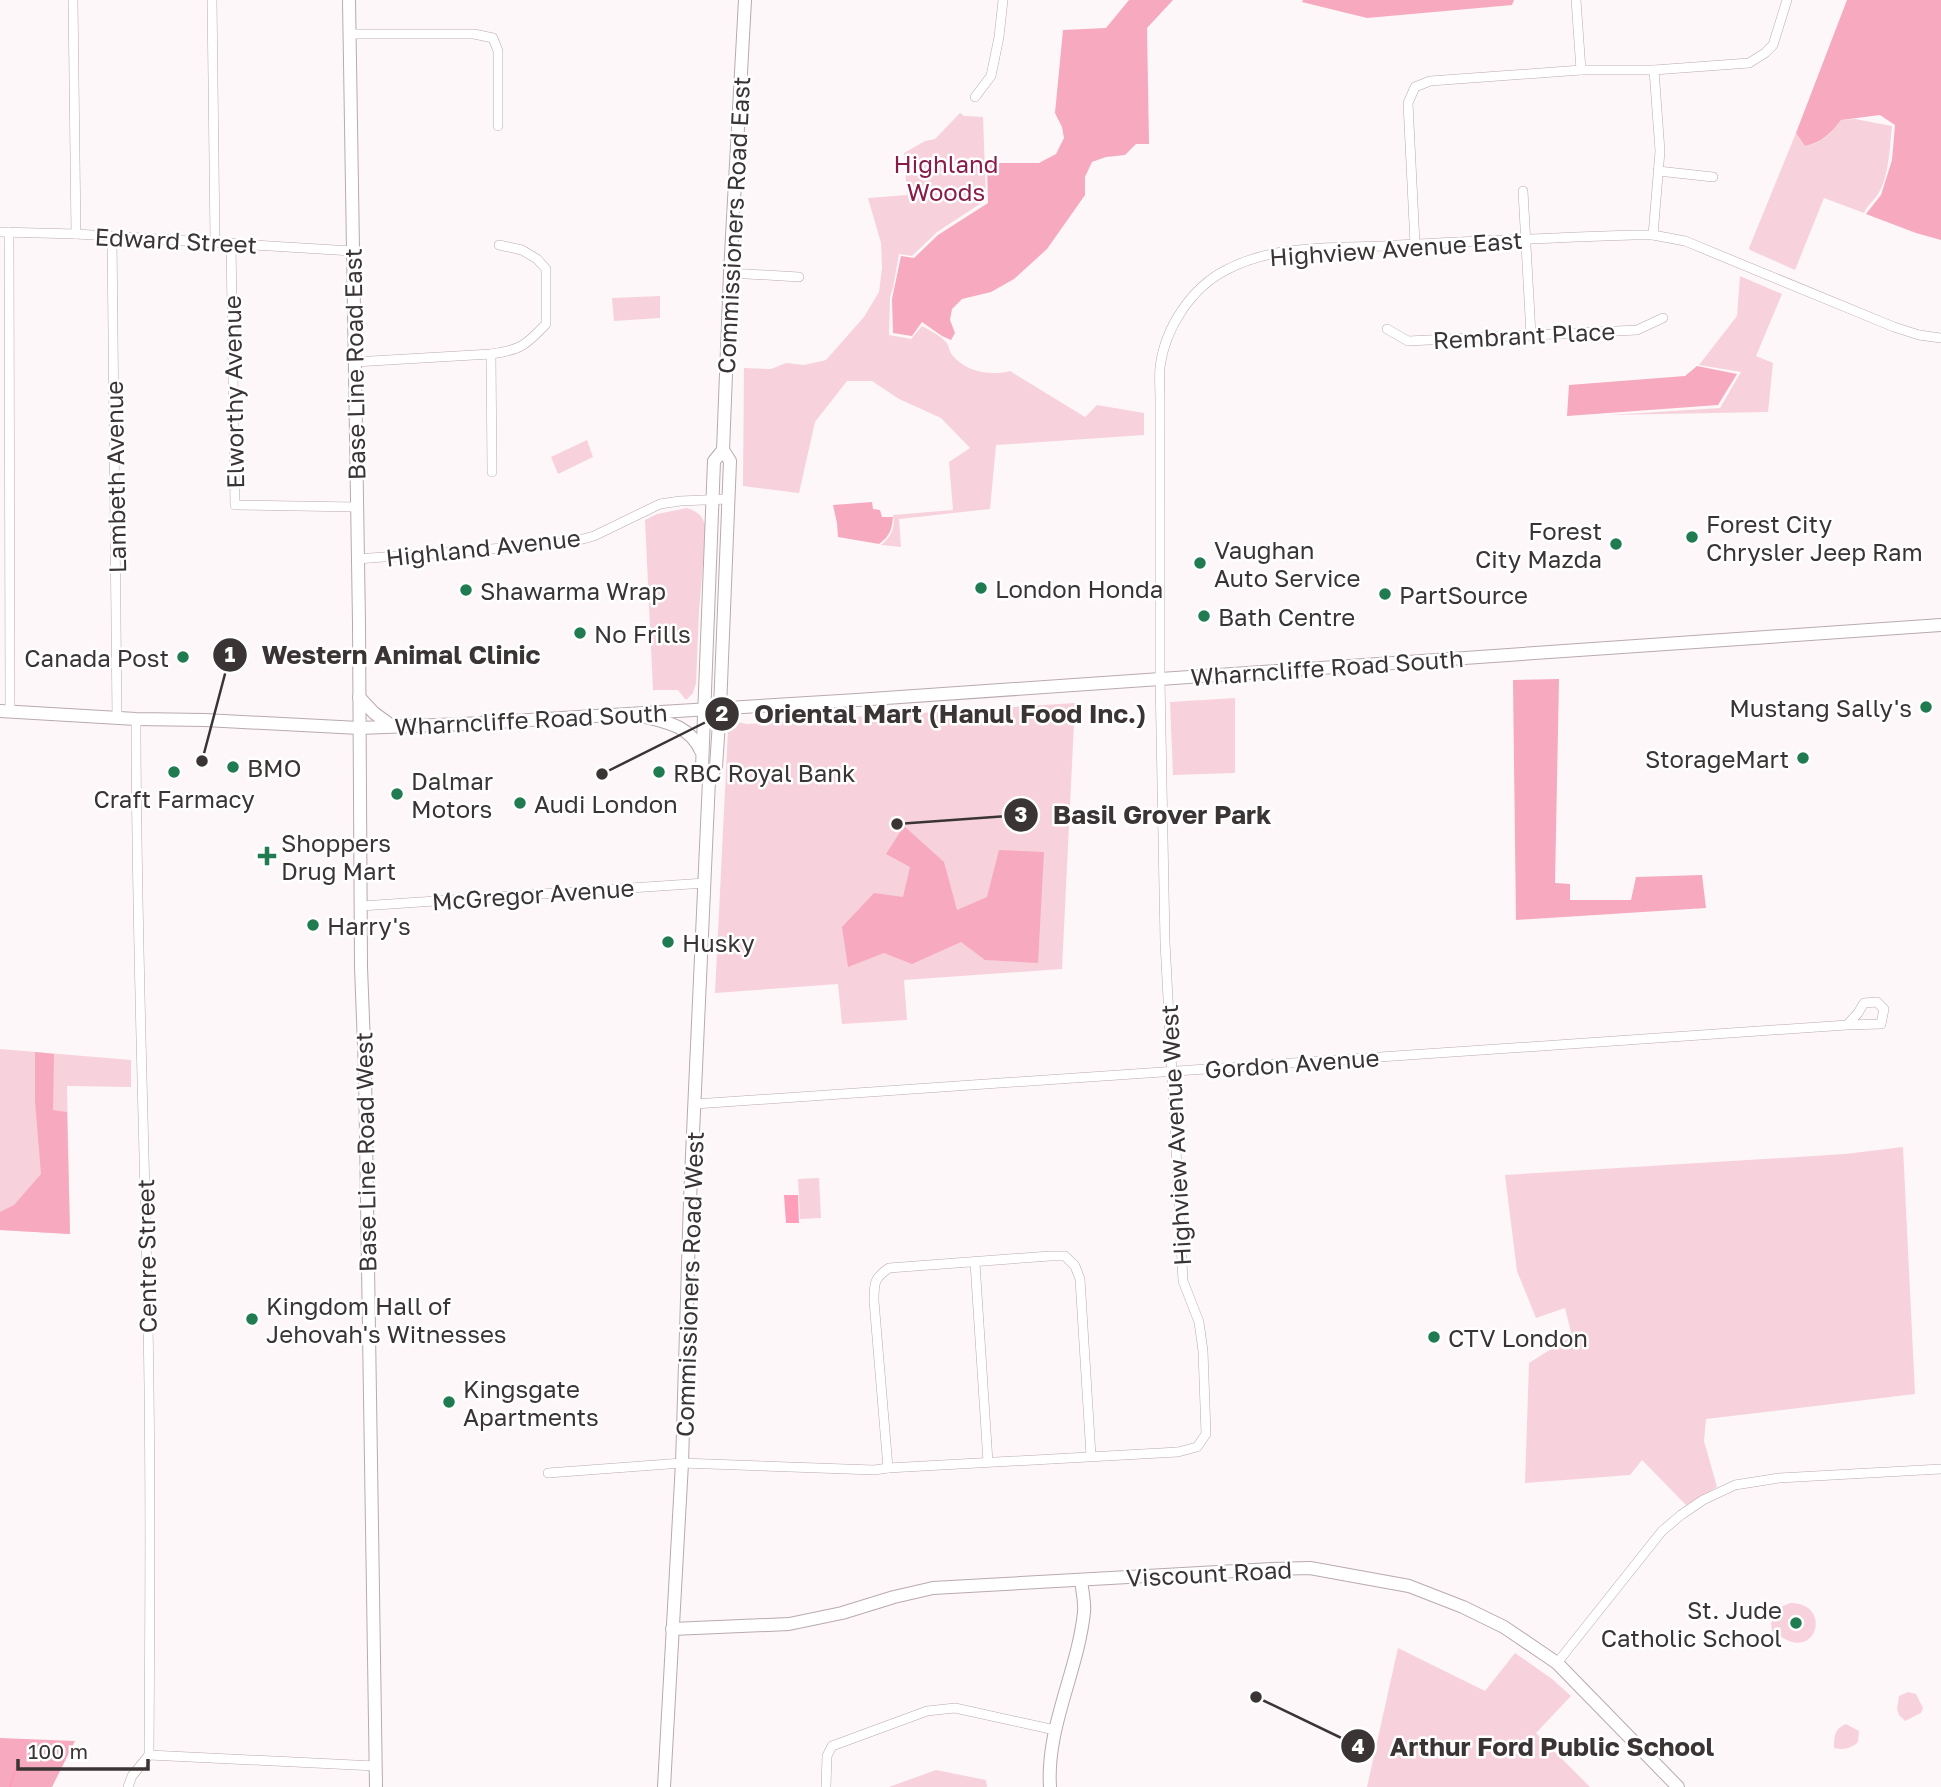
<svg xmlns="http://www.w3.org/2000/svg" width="1941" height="1787" viewBox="0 0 1941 1787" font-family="'Golos Text',sans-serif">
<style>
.green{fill:#f7d2dc}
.forest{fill:#f6a9bf}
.water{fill:#fe9ebb}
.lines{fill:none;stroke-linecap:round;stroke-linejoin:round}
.stream{stroke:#fe9ebb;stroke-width:2.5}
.street-casing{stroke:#b9aaad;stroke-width:10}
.secondary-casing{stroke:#b9aaad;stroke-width:14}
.street{stroke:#fff;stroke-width:9}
.secondary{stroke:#fff;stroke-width:12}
.poi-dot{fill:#207b51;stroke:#fff;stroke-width:2.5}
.labels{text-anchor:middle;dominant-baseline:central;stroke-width:5;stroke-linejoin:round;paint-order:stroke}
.park-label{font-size:24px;fill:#891c49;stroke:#fff}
.street-label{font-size:24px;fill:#3a3435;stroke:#fff}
.poi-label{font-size:24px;fill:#3a3435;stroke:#fff;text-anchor:start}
.leader{fill:none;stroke:#3a3435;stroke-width:2.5}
.callout-dot{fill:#3a3435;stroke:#fff;stroke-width:2.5}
.mark-label{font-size:21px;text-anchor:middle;font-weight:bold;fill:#fff}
.callout-label{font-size:26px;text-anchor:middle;font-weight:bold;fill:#3a3435;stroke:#fff;stroke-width:5;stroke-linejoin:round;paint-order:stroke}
</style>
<rect width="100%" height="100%" fill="#fdf7f9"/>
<g class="green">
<path d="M960,113L964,116L983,117L986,200L937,232L912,256L899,254L893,288L890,297L889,335L911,339L922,326C929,330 940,335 946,342C949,345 949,352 953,356C966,372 991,376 1010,371L1085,417L1097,405L1144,413V435L996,445L990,509L899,519L901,547L881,545C891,537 896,527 893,515L953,510L949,462L970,448L941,418L899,399L872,381H847L815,422L799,493L743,486L744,368L771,369L786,363L804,365L826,360L864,317L879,292L882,268L881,243L868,198L907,195L904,153L925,141L935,139Z"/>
<path d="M1855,119L1892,126C1890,145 1889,178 1878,194C1874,201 1867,205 1864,213L1824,198L1795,270L1750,250L1749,248L1796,133L1805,146C1821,144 1831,133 1841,120Z"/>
<polygon points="1740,276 1782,294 1756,356 1773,363 1768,412 1609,415 1720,408 1741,372 1699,365 1737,316"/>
<polygon points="660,296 660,318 614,321 612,298"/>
<polygon points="587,440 593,457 558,474 551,457"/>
<path d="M687,508C699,512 703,516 706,528L699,611L696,683L693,693L686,700L678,690H653L645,520L657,514Z"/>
<polygon points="1235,698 1235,773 1173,775 1170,702"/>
<polygon points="1075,703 1062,969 904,980 907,1020 842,1024 838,984 715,993 728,730 737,722 747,724"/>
<polygon points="0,1049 131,1060 131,1087 67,1086 70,1234 0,1230"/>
<polygon points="1903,1147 1915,1394 1706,1419 1704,1441 1717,1487 1686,1505 1642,1460 1630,1475 1525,1483 1529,1363 1572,1336 1565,1308 1536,1318 1517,1271 1505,1175 1845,1154"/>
<polygon points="819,1178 821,1218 800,1219 798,1179"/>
<path d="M1790,1603C1828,1603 1820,1649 1792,1642C1785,1640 1778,1635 1772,1631L1771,1623L1783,1606Z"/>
<polygon points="1398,1648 1485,1691 1515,1653 1552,1679 1571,1696 1536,1733 1590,1787 1367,1787"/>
<polygon points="1908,1692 1916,1694 1923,1708 1921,1713 1905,1721 1899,1715 1897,1709 1899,1696"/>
<path d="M1846,1724L1859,1731L1858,1742C1851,1749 1843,1750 1834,1748C1834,1737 1834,1729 1846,1724Z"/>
<polygon points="936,1770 986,1780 987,1787 889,1787"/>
</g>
<g class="forest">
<polygon points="1129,0 1173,0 1147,28 1149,144 1136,144 1125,155 1106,157 1092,162 1085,177 1085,195 1047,249 1014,279 991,292 962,299 952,309 950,320 955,333 951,340 942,336 922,322 912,336 893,333 892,299 901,256 914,258 938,235 988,203 987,163 1039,163 1056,154 1064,138 1062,127 1055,113 1063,30 1106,28"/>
<polygon points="1303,0 1514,0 1512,5 1367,18 1302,2"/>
<path d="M1847,0H1941V240L1916,233L1866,214L1881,195L1892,160L1895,125L1880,115L1841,120C1831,133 1821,143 1805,146L1796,133Z"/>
<polygon points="1697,366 1737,374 1718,405 1567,416 1569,385 1685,376"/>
<path d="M872,502L873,509L880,510L882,517H893C892,530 889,537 879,544L838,537L837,523L833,505Z"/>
<polygon points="1559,679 1555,883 1570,884 1570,900 1631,900 1636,877 1702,875 1706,908 1516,920 1513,680"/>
<polygon points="904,826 944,862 957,910 987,897 999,850 1044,852 1038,963 985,960 961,942 912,964 884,953 848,967 842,927 874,893 903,897 910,867 886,854"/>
<polygon points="35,1052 54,1054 53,1110 67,1112 70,1234 0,1230 0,1212 14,1205 41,1174 35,1101"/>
<polygon points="0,1738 75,1741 52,1787 0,1787"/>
</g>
<polygon class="water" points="784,1195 798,1195 799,1223 786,1223"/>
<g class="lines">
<polyline class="stream" points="10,1787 18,1763"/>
<defs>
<g id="street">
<polyline points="73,0 76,234"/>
<polyline points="212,0 215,242"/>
<polyline points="1576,0 1581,70"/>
<polyline points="349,34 474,34 493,38 498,51 498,126"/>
<polyline points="975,97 991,76 999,37 1003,0"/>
<polyline points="1658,171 1713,177"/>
<polyline points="1523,191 1531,335"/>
<polyline points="0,232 76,234 352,251"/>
<polyline points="9,232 10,712"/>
<polyline points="1653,235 1660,151 1654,70"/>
<polyline points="112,237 117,717"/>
<polyline points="231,243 235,505 356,507"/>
<polyline points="1415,244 1408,103 1415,87 1430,81 1581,70 1654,70 1749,63 1765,53 1773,45 1787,0"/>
<polyline points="730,273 799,277"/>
<polyline points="1387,329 1408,341 1637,330 1663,318"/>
<polyline points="491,354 492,472"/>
<path d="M354,362L491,354C521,350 526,345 546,324V269L537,259L522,250L499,245"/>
<polyline points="357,559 568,543 594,536 660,504 680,501 728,499"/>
<polyline points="361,906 705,883"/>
<polyline points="695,1104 1847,1025 1881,1024 1884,1009 1877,1002 1864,1003 1858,1013 1847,1025"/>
<polyline points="975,1263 988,1462"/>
<path d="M888,1468L874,1301C874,1283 874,1278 889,1268L1050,1256H1065L1075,1266L1080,1279L1091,1456"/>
<path d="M548,1473L682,1463L874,1470L888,1468L1178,1452L1197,1447L1206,1434L1203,1351L1199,1322L1183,1281L1165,942L1160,679V399C1160,389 1159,378 1160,367C1165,328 1191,288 1226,270C1273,245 1331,248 1383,246C1466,241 1549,238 1633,235H1653L1685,241L1894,327L1919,335L1941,338"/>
<polyline points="1557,1663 1662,1531 1681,1515 1703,1500 1735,1485 1779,1478 1941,1469"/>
<polyline points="149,1755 375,1766"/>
<path d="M128,1787L132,1776L149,1755C150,1596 151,1438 147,1279C143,1092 136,906 136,719"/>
<polyline points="826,1787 827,1756 832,1746 927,1711 955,1708 1055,1730"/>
</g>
<g id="secondary">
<polyline points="349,0 359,623 361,967 365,1071 376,1787"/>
<polyline points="359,697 374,713 392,726"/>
<polyline points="0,711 136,719 205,720 359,728 463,724 857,700 1941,625"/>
<path d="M642,716C667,722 690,726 701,751"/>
<polyline points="709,780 702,768 714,461 723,450"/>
<polyline points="672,1629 789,1624 842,1613 894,1597 933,1588 1272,1569 1310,1568 1409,1586 1463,1607 1504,1627 1557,1663 1678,1787"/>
<polyline points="664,1787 682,1463 690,1200 709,780 716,767 720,708 730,461 723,450 730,273 745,0"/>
<path d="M1050,1787C1046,1727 1078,1671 1084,1612C1085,1602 1082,1590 1081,1580"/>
</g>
</defs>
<use href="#street" class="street-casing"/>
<use href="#secondary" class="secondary-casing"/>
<use href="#street" class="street"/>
<use href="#secondary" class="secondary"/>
</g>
<g class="poi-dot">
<circle cx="1692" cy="537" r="7"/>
<circle cx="1616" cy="544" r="7"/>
<circle cx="1200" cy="563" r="7"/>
<circle cx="981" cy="588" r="7"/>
<circle cx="466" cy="590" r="7"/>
<circle cx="1385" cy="594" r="7"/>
<circle cx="1204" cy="616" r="7"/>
<circle cx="580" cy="633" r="7"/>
<circle cx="183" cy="657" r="7"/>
<circle cx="1926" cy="707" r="7"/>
<circle cx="1803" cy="758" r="7"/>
<circle cx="233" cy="767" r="7"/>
<circle cx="174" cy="772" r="7"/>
<circle cx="659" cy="772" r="7"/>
<circle cx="397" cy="794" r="7"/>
<circle cx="520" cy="803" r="7"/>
<path d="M263.5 845.5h7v7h7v7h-7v7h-7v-7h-7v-7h7z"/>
<circle cx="313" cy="925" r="7"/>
<circle cx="668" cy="942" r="7"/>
<circle cx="252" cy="1319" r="7"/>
<circle cx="1434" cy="1337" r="7"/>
<circle cx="449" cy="1402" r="7"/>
<circle cx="1796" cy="1623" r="7"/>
</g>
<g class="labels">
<g class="park-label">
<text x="946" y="163">Highland<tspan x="946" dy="28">Woods</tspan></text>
</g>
<g class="street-label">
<text transform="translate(733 225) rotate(-87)">Commissioners Road East</text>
<text transform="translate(176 240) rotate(3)">Edward Street</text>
<text transform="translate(1396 248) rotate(-4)">Highview Avenue East</text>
<text transform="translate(1524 335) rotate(-3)">Rembrant Place</text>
<text transform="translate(354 364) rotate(-91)">Base Line Road East</text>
<text transform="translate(233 392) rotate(-91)">Elworthy Avenue</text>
<text transform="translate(115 477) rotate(-91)">Lambeth Avenue</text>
<text transform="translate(483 547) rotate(-6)">Highland Avenue</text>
<text transform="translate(1327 667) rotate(-4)">Wharncliffe Road South</text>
<text transform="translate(531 719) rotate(-3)">Wharncliffe Road South</text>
<text transform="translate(533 894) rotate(-4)">McGregor Avenue</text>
<text transform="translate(1292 1063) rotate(-4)">Gordon Avenue</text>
<text transform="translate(1175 1135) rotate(-93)">Highview Avenue West</text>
<text transform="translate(365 1152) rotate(-91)">Base Line Road West</text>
<text transform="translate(146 1256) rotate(-91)">Centre Street</text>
<text transform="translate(689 1284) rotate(-88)">Commissioners Road West</text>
<text transform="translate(1209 1573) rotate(-3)">Viscount Road</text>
</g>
<g class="poi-label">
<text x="1706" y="523">Forest City<tspan x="1706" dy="28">Chrysler Jeep Ram</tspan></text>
<text x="1602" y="530" text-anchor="end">Forest<tspan x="1602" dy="28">City Mazda</tspan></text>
<text x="1214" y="549">Vaughan<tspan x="1214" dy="28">Auto Service</tspan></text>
<text x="995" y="588">London Honda</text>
<text x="480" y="590">Shawarma Wrap</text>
<text x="1399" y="594">PartSource</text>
<text x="1218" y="616">Bath Centre</text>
<text x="594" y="633">No Frills</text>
<text x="169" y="657" text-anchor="end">Canada Post</text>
<text x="1912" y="707" text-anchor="end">Mustang Sally's</text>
<text x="1789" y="758" text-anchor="end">StorageMart</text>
<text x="247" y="767">BMO</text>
<text x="673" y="772">RBC Royal Bank</text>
<text x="411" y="780">Dalmar<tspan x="411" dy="28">Motors</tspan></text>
<text x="174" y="798" text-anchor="middle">Craft Farmacy</text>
<text x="534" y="803">Audi London</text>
<text x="281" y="842">Shoppers<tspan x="281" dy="28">Drug Mart</tspan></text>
<text x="327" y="925">Harry's</text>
<text x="682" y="942">Husky</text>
<text x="266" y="1305">Kingdom Hall of<tspan x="266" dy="28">Jehovah's Witnesses</tspan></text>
<text x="1448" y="1337">CTV London</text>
<text x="463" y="1388">Kingsgate<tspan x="463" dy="28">Apartments</tspan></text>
<text x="1782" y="1609" text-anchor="end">St. Jude<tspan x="1782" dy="28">Catholic School</tspan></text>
</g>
</g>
<path class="leader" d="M202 761L230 655M602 774L722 714M897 824L1021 815M1256 1697L1358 1746"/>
<g class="callout-dot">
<circle cx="202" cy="761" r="7"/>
<circle cx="602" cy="774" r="7"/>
<circle cx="897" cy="824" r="7"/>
<circle cx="1256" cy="1697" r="7"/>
<circle cx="230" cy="655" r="18"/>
<circle cx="722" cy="714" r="18"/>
<circle cx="1021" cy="815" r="18"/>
<circle cx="1358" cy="1746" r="18"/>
</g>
<g class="mark-label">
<text x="230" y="662">1</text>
<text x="722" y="721">2</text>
<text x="1021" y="822">3</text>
<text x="1358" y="1754">4</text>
</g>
<g class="callout-label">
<text x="401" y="664">Western Animal Clinic</text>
<text x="950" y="723">Oriental Mart (Hanul Food Inc.)</text>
<text x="1162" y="824">Basil Grover Park</text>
<text x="1552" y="1756">Arthur Ford Public School</text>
</g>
<path d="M18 1759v10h130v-10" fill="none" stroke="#3a3435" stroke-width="3.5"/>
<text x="28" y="1759" font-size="21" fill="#3a3435" stroke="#ffffff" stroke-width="5" paint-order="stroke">100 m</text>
</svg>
